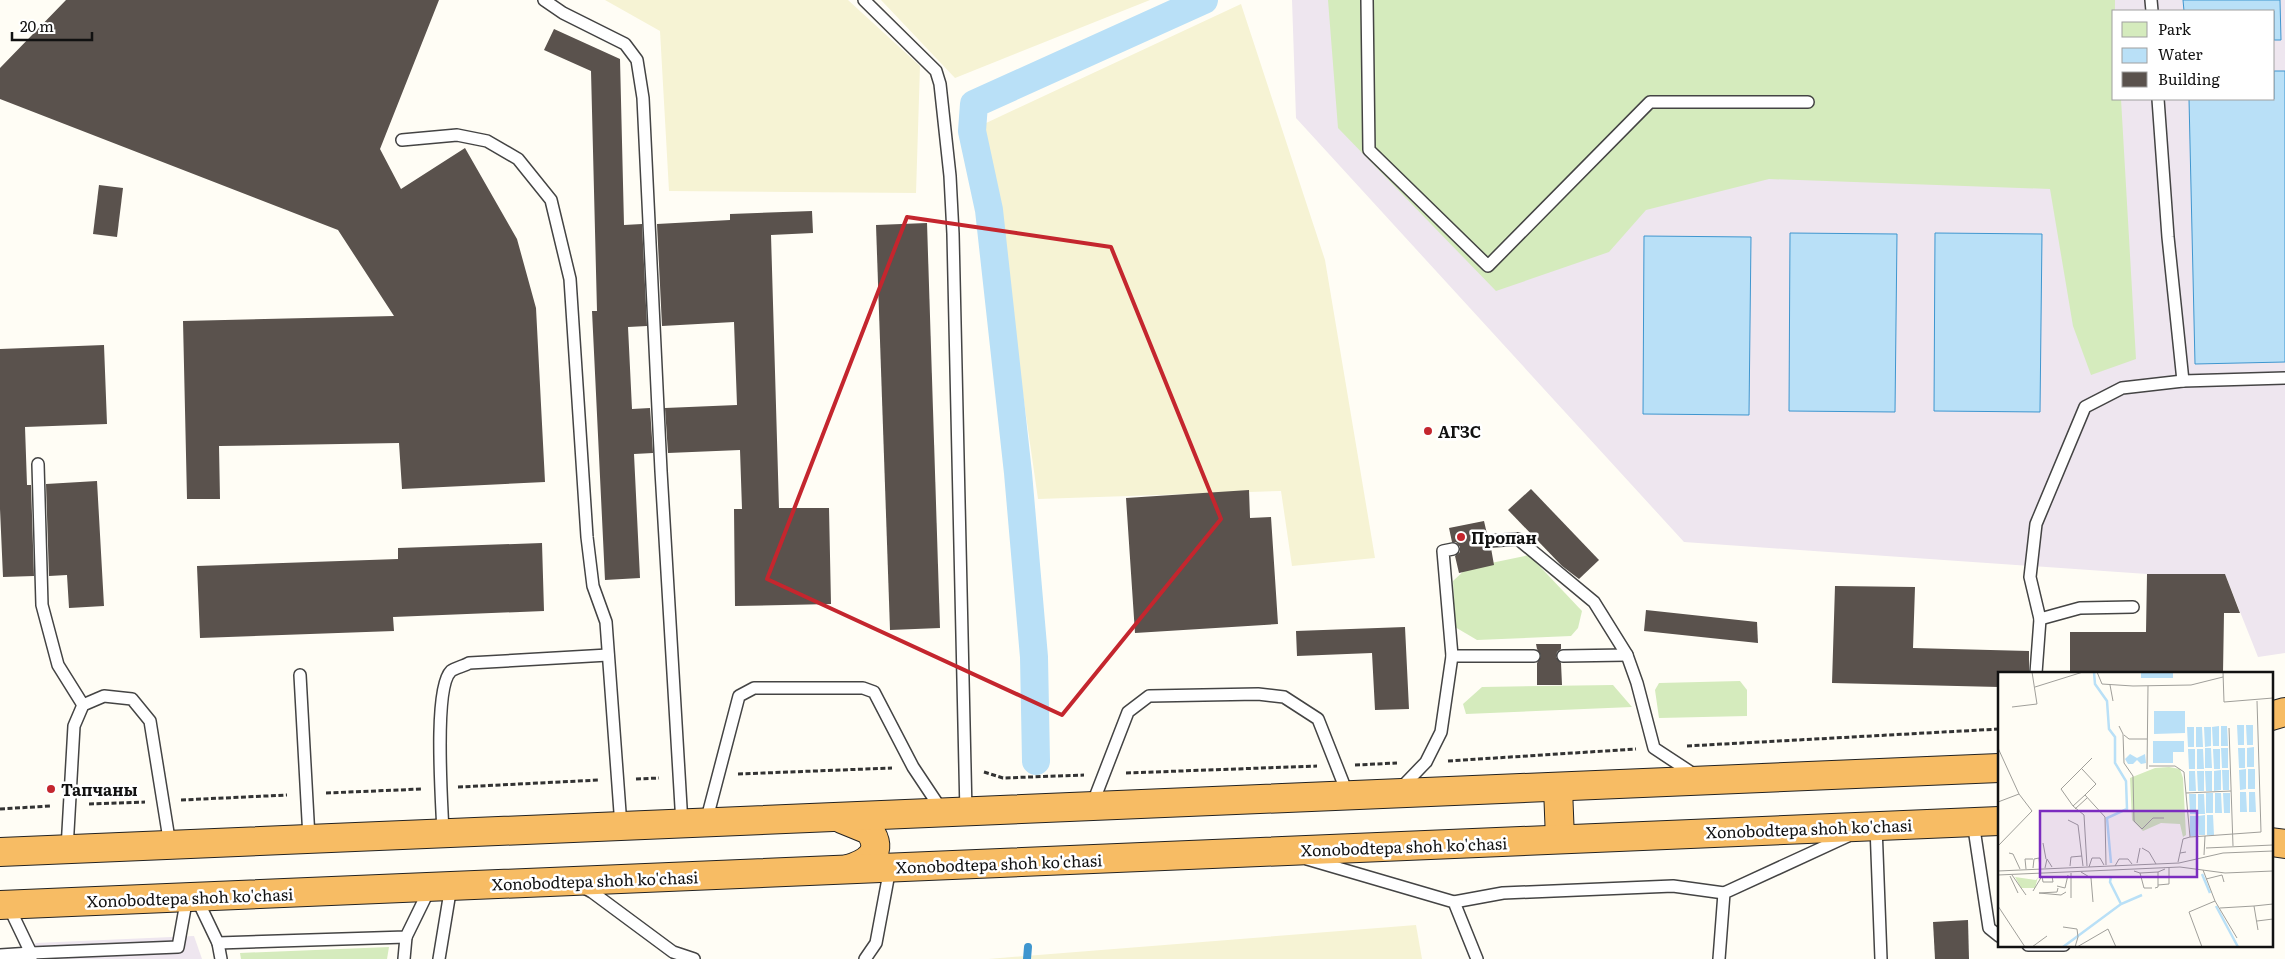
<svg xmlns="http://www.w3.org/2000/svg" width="2285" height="959" viewBox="0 0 2285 959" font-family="Literata,serif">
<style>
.industrial{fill:#eee6ef;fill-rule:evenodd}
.farmland{fill:#f6f3d4}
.green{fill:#d5ebbd}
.water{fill:#b9e0f7;stroke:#3f96cf}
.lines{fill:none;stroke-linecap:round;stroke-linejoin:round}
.stream{stroke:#3f96cf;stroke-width:8}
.canal{stroke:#b9e0f7;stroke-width:28}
.building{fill:#5a524d}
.service-casing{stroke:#444;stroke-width:14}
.trunk-casing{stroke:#222;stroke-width:30}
.path{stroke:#333;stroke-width:3;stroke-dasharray:5 2.5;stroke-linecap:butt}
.service{stroke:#fff;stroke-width:11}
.trunk{stroke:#f7bc64;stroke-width:28}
.marked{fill:none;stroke:#c4262e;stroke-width:4;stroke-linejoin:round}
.poi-dot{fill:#c4262e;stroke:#fff;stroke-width:2}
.labels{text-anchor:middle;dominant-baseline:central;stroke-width:5;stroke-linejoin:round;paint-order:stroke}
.poi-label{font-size:16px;font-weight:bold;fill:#111;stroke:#fff;text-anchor:start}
.street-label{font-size:16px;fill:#111;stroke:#fff}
.inset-river{fill:none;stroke:#b9e0f7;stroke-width:2.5}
.inset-road{fill:none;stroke:#a09f9a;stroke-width:1}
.view{fill:#7b2cbf;fill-opacity:0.15;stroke:#7b2cbf;stroke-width:2.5}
.inset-edge{fill:none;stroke:#111;stroke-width:2.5}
</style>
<rect width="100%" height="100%" fill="#fffdf5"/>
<g class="industrial">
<path d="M1292,0H2285V653L2258,657L2225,574H2147L1684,542L1296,118ZM2114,11H2274V99H2114Z"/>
<polygon points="194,936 202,959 17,959 22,953 36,943"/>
</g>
<g class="farmland">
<polygon points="605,0 848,0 920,66 916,193 669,191 660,31"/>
<polygon points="881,0 1150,0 955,78"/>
<polygon points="1241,4 1325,260 1375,558 1292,566 1281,491 1038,499 984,124"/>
<polygon points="1416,925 1422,959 988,959"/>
</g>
<g class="green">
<polygon points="1328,0 2115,0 2114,99 2121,99 2136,359 2091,375 2073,326 2050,189 1769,179 1646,210 1609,252 1496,291 1338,128"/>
<polygon points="1529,555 1582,611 1578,628 1571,636 1477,640 1455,627 1453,581 1467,568"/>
<polygon points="1740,681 1747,690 1747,716 1659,718 1655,690 1659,683"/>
<polygon points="1613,685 1632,707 1466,714 1463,704 1482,687"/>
<polygon points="389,947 387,959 241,959 240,953"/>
</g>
<g class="water">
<polygon points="2183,0 2280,0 2281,40 2274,40 2274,11 2184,11"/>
<polygon points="2274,71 2285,71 2285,362 2195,364 2189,99 2274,99"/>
<polygon points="1790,233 1897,234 1895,412 1789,411"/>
<polygon points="1935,233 2042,234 2040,412 1934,411"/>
<polygon points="1644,236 1751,237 1749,415 1643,414"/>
</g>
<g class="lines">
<polyline class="stream" points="1027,959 1028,947"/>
<polyline class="canal" points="1036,761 1034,657 1018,473 989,210 972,131 974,104 1204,0"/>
</g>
<g class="building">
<polygon points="66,0 439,0 380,149 401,189 465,148 517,239 536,308 545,482 402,489 399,443 219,446 220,499 187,499 183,321 394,316 338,230 0,99 0,68"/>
<polygon points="554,29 620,59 624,225 642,224 647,326 628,327 632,409 650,408 653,453 634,454 640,578 605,580 592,311 597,311 591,71 544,50"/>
<polygon points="99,185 123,188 117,237 93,234"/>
<polygon points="812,211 813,233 771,235 779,508 829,508 831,604 735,606 734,509 742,509 740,450 668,453 665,408 737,405 734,322 662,326 657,224 730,220 730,214"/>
<polygon points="927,223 940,628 890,630 876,225"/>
<polygon points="104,345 107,424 25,427 27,485 31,485 34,576 3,577 0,509 0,349"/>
<polygon points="97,481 104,606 69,608 67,575 49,576 46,484"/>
<polygon points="1531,489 1599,560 1579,579 1562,566 1508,510"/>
<polygon points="1249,490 1250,518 1271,517 1278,624 1135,633 1126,498"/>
<polygon points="1484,521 1487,534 1483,537 1482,542 1485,547 1491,548 1494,565 1459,573 1455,556 1460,552 1460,547 1456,542 1452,542 1449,528"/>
<polygon points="542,543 544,611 393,617 394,631 200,638 197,566 398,559 398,548"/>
<polygon points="2147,574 2225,574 2240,613 2224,613 2223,673 2070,673 2070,632 2146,632"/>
<polygon points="1835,586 1915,587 1913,648 2029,651 2029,673 1999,673 1999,687 1832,683"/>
<polygon points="1646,610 1757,622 1758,643 1644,631"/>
<polygon points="1405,627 1409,709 1375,710 1372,653 1297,656 1296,631"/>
<polygon points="1536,644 1561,644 1561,649 1557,652 1556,657 1561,663 1562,685 1537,685 1537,663 1541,656 1537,649"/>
<polygon points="1968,920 1969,959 1935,959 1933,922"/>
</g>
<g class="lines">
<defs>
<g id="service">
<polyline points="544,0 563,13 625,44 637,60 643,98 661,471 682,824"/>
<polyline points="864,0 936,71 940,84 950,176 953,234 966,813"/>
<polyline points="1367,0 1369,150 1488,266 1650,102 1808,102"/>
<polyline points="2151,0 2152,11"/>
<polyline points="2158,99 2168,237 2183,381 2285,378"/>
<polyline points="402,140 457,135 487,141 518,159 551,200 570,279 587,537 593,586 606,622 621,826"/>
<polyline points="38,464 42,605 58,665 83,705"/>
<polyline points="1489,541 1518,539 1594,602 1627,655 1637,683 1654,748 1695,775"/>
<polyline points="2040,619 2030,577 2036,524 2085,407 2122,388 2183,381"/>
<polyline points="1452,656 1534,656"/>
<polyline points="1563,656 1627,655"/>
<polyline points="2036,673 2040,619 2080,608 2133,607"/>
<polyline points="300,675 309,838"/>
<polyline points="1399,790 1426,762 1441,732 1452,656 1443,551 1453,549"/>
<polyline points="1092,805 1128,712 1149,696 1258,694 1284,697 1318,719 1348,795"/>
<polyline points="706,822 739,696 754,688 863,688 874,692 913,767 943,812"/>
<polyline points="1973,822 1989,928 1999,936"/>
<polyline points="1876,826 1881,959"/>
<path d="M443,833C442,804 433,688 451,671C455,668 464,666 469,663L608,655"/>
<polyline points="67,849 74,726 83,705 104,696 132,699 150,721 170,845"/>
<polyline points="1307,859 1454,902 1477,959"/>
<polyline points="581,886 592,892 673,952 694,959"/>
<polyline points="196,897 218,943 221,959"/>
<polyline points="1454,902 1503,893 1673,886 1724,893"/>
<polyline points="8,905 31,953 178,947 187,897"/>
<polyline points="218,943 406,937 430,888"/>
<polyline points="2028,945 2064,945"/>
<polyline points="0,955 31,953 31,959"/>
<polyline points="404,959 406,937"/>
<polyline points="439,959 451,886"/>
<polyline points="865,959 876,943 890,868"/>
<polyline points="1719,959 1724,893 1848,836"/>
</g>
<g id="trunk">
<polyline points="2271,716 2285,712"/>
<polyline points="1558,788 1560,839"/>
<path d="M842,819L869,830C885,852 868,863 848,869"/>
<polyline points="2271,842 2285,844"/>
<polyline points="0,852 1999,768"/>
<polyline points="0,905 1999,821"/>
</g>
</defs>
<use href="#service" class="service-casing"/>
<use href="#trunk" class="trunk-casing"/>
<g class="path">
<polyline points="1687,746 1999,729"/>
<polyline points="1448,761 1636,749"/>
<polyline points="1355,765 1397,763"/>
<polyline points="984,772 1003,778 1084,775"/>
<polyline points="1126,773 1317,766"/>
<polyline points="738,774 892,768"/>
<polyline points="636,779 659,778"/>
<polyline points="458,787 600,780"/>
<polyline points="326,793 422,789"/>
<polyline points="181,800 287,795"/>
<polyline points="89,804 145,802"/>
<polyline points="0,809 50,806"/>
</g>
<use href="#service" class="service"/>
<use href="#trunk" class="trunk"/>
</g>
<path class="marked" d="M907,217L1111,247L1221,519L1062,715L767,579Z"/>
<g class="poi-dot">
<circle cx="1428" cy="431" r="5"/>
<circle cx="1461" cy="537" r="5"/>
<circle cx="51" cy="789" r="5"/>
</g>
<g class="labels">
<g class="poi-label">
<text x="1438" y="431">АГЗС</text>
<text x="1471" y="537">Пропан</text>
<text x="61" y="789">Тапчаны</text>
</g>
<g class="street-label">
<text transform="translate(1809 828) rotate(-2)">Xonobodtepa shoh ko'chasi</text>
<text transform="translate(1404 846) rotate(-2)">Xonobodtepa shoh ko'chasi</text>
<text transform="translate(999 863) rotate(-2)">Xonobodtepa shoh ko'chasi</text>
<text transform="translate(595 880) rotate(-2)">Xonobodtepa shoh ko'chasi</text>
<text transform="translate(190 897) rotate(-2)">Xonobodtepa shoh ko'chasi</text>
</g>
</g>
<g transform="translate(1998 672)">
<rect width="275" height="275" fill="#fffdf5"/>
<path d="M171,95L182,97L185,106L188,163L185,165L182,152L163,151L145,159L134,148L132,106L157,96ZM17,205L38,208L40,205L37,216H23Z" fill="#d5ebbd"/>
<path d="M143,0H175V6H143ZM156,39H187V61L156,62ZM239,53H246V73H240ZM248,53H255V73H249ZM221,54V74H215L214,55ZM223,54H229L230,74H223ZM189,55H196V75H190ZM198,55H204L205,75H198ZM206,55H213V74L207,75ZM155,69H186V80H175V91H155ZM256,75V95H249V76ZM207,76H213L214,96H207ZM223,76H230V96H224ZM240,76H247V96H241ZM190,77H197V97H191ZM199,77H205L206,97H199ZM215,77H222V97H216ZM132,82L139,86L147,82L148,91L143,92L139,88L135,92H130L127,87ZM248,97V117L242,118L241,98ZM250,97H257V117H250ZM223,98V118L216,119V99ZM224,98H231V118H225ZM191,99H197L198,119H191ZM199,99H206V119H200ZM207,99H214V119H208ZM242,120H248L249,140H242ZM251,120H257L258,140H251ZM208,121H215V141H208ZM217,121H223L224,141H217ZM225,121H232V141H226ZM191,122H198V142H192ZM200,122H206L207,142H200ZM207,143V163H201L200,144ZM209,143H215L216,163H209ZM192,144H199V164H192Z" fill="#b9e0f7"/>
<path class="inset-river" d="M96,0L97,12L109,29L111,57L117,65V91L128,109L129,137L109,146L113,191M204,202L212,221M113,204L112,210L123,232M218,234L240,275M65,275L123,232L144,223"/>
<path class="inset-road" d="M99,0L104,12L135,14L193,13L225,5M225,0L226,30L275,26M112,13L115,29M37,15L85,0M14,35L39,32L34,0M121,54L125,62L126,91L135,104L136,149L144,157L155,146H166M231,56L235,174M126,63L131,67H149M0,76L21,122L34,139L0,174M151,94H177L186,100L192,165L207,164L206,183M84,97L98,112L87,123M149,97L150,14M188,121L233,119M0,130L21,122M75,134L63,117L94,86M77,137L89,126M70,148L80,153L85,194M207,164L263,160L259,29M45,171L48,187M144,176L151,180L158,192M208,176L275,173M11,181L15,182L22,197M182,181L185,167L192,165M180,190L182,181L188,180M139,191L142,176M72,194L73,185L84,184M89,194L86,143L75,134L87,123L107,145L108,193M117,194L121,187H130L134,192M91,195L94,186H102L106,193M35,196L36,187L41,186L42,196M47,196L49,187L54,195M28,197L27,187H35M205,198L217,229L239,266M0,199L181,191L225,181L275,179M136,199L142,201L146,216H154M83,200L93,206L95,230M142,201L160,200M0,203L182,195L227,201L275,199M14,203L28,223M12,204L20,221M44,204L45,210H55L54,204M208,207L224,203L226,210M160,213L171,212V195M59,214L67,216L70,203M60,216L59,220L41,221L63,223L68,220M157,216L160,215V200L167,197M35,219L44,204M73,226V201M0,234L27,275M256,234L275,232M222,236L256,234L260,258M259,249L275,247M65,255L79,257L80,265L77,275M34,275L49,264M79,275L110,257L118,275M204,275L191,240L217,229"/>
<path class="view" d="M42,139H199V205H42Z"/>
<rect width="275" height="275" class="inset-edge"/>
</g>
<rect x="2112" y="10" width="162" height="90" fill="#ffffff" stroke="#a0a0a0"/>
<rect x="2122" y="22" width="25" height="15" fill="#d5ebbd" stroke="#a0a0a0"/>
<text x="2158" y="35" font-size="15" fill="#111111">Park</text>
<rect x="2122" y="48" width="25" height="15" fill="#b9e0f7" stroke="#a0a0a0"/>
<text x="2158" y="60" font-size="15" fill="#111111">Water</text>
<rect x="2122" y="72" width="25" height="15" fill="#5a524d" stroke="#a0a0a0"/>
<text x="2158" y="85" font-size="15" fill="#111111">Building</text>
<path d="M12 32v8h80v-8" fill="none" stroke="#111111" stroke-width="2.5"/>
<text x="20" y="32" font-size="15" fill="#111111" stroke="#ffffff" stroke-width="4" paint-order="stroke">20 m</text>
</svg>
